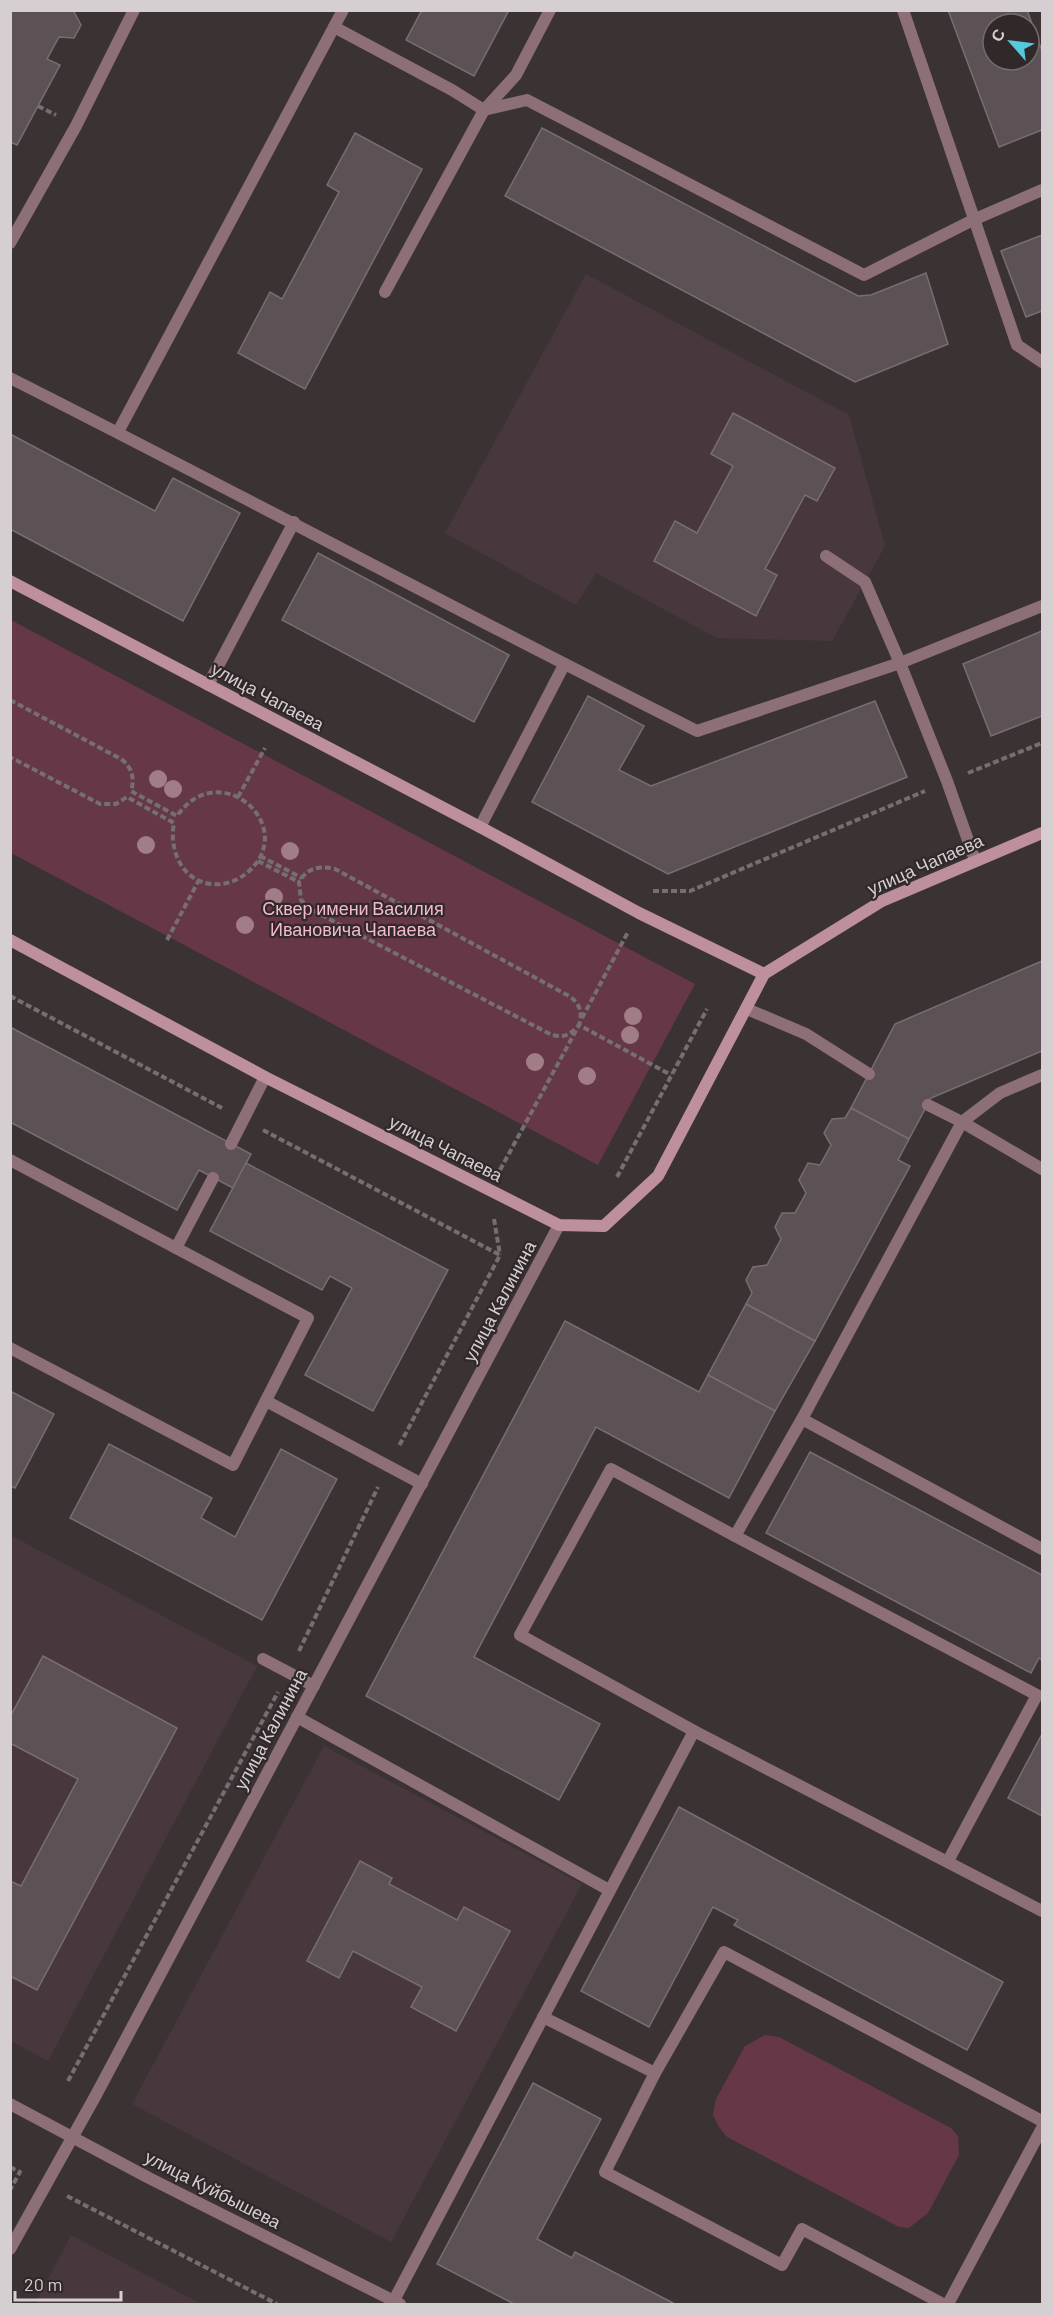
<svg xmlns="http://www.w3.org/2000/svg" width="1053" height="2315" viewBox="0 0 1053 2315" font-family="Barlow,sans-serif">
<style>
.built{fill:#48383d}
.green{fill:#663747}
.building{fill:#5c5255;stroke:#786e71;stroke-width:1.5;fill-rule:evenodd}
.lines{fill:none;stroke-linecap:round;stroke-linejoin:round}
.path{stroke:#766f71;stroke-width:4;stroke-dasharray:6 3;stroke-linecap:butt}
.lane{stroke:#8d6f78;stroke-width:12}
.street{stroke:#8d6f78;stroke-width:12}
.secondary{stroke:#be8f9d;stroke-width:12}
.tree{fill:#a17d87}
.labels{text-anchor:middle;dominant-baseline:central;stroke-width:4.5;stroke-linejoin:round;paint-order:stroke}
.street-label{font-size:18px;fill:#d5cfd1;stroke:#31282a}
.park-label{font-size:18px;fill:#f4bacb;stroke:#31282a}
</style>
<rect width="100%" height="100%" fill="#3b3234"/>
<g class="built">
<polygon points="586,274 849,415 885,546 832,641 717,638 596,573 576,605 445,533"/>
<polygon points="10,1535 257,1666 48,2061 11,2041"/>
<polygon points="324,1746 582,1884 391,2242 132,2104"/>
<polygon points="71,2235 201,2304 35,2304"/>
</g>
<g class="green">
<polygon points="11,620 695,984 598,1165 11,853"/>
<polygon points="765,2035 779,2037 951,2128 958,2136 959,2155 928,2213 909,2228 899,2227 727,2137 719,2127 713,2115 716,2099 745,2046"/>
</g>
<g class="building">
<polygon points="10,10 73,10 81,25 74,38 59,37 47,59 60,65 17,145 10,142"/>
<polygon points="422,10 509,10 474,76 406,40"/>
<path d="M948,10H1027L1042,51V130L999,147ZM993,24H1029V60H993Z"/>
<polygon points="542,128 858,296 871,295 926,273 948,344 855,382 505,196"/>
<polygon points="355,133 422,169 305,389 238,353 270,292 282,299 339,192 327,185"/>
<polygon points="1042,235 1042,311 1026,317 1001,251"/>
<polygon points="733,413 835,468 817,501 805,495 765,569 777,575 756,616 654,561 675,521 697,533 733,466 711,454"/>
<polygon points="10,434 155,511 173,478 240,513 183,621 10,529"/>
<polygon points="318,553 509,655 474,722 282,620"/>
<polygon points="1042,631 1042,716 991,736 963,664"/>
<polygon points="588,696 644,726 619,770 651,786 875,701 907,777 668,874 532,802"/>
<polygon points="1042,961 1042,1051 931,1098 909,1139 851,1108 895,1024"/>
<polygon points="10,1027 251,1154 233,1188 199,1170 177,1210 10,1122"/>
<polygon points="851,1108 909,1139 898,1160 910,1166 815,1341 746,1304 752,1293 746,1280 753,1267 767,1265 781,1239 775,1227 782,1213 795,1213 806,1193 799,1180 808,1163 820,1165 831,1145 824,1133 832,1119 845,1118"/>
<polygon points="246,1163 448,1270 373,1411 305,1375 352,1288 330,1276 322,1290 210,1231"/>
<polygon points="746,1304 815,1341 775,1411 708,1375"/>
<polygon points="565,1321 699,1392 708,1375 775,1411 729,1498 596,1427 474,1657 600,1724 559,1800 366,1696"/>
<polygon points="10,1391 54,1414 15,1488 10,1486"/>
<polygon points="109,1444 212,1498 201,1518 235,1537 281,1449 337,1479 262,1620 70,1518"/>
<polygon points="810,1452 1042,1575 1042,1660 1039,1658 1031,1673 766,1533"/>
<polygon points="43,1656 177,1728 37,1990 10,1976 10,1881 21,1886 78,1779 10,1743 10,1717"/>
<polygon points="1042,1734 1042,1816 1008,1798"/>
<polygon points="679,1807 1003,1982 967,2050 734,1925 738,1920 713,1907 649,2027 581,1991"/>
<polygon points="360,1861 392,1878 389,1884 457,1920 464,1907 510,1931 456,2031 411,2007 422,1987 353,1951 339,1978 307,1961"/>
<polygon points="533,2083 601,2119 537,2239 572,2258 575,2252 675,2304 514,2304 437,2264"/>
</g>
<g class="lines">
<g class="path">
<polyline points="38,106 56,115"/>
<path d="M10,700L121,759C132,767 135,778 131,791L177,816C218,757 293,821 254,866C245,876 235,882 222,884C186,888 168,854 174,823L127,797L116,804H100L10,757"/>
<polyline points="968,773 1042,743"/>
<polyline points="238,797 265,748"/>
<polyline points="260,856 302,878"/>
<polyline points="258,861 299,882"/>
<polyline points="653,891 690,891 925,791"/>
<polyline points="167,940 199,880"/>
<polyline points="10,996 222,1108"/>
<polyline points="582,1018 628,932"/>
<polyline points="263,1130 500,1255 399,1446"/>
<path d="M500,1170L579,1025C570,1035 563,1039 550,1034L310,909L301,900L299,882C307,868 320,865 335,869L569,996C580,1003 583,1013 579,1025L671,1075"/>
<polyline points="617,1177 707,1009"/>
<polyline points="494,1219 500,1255"/>
<polyline points="299,1651 378,1487"/>
<polyline points="68,2081 278,1692"/>
<polyline points="10,2167 20,2172 10,2190"/>
<polyline points="67,2196 277,2304"/>
</g>
<g class="lane">
<polyline points="903,10 1017,345 1042,362"/>
<polyline points="334,27 452,90 484,110 527,100 864,275 973,220 1042,190"/>
<polyline points="10,243 76,126 134,10"/>
<polyline points="385,292 484,110 516,75 550,10"/>
<path d="M10,378C240,494 467,616 697,731L900,663L865,582L826,556"/>
<polyline points="118,432 343,10"/>
<polyline points="208,685 294,522"/>
<polyline points="480,827 564,665"/>
<polyline points="975,860 947,781 900,663 1042,606"/>
<polyline points="747,1009 806,1034 869,1074"/>
<polyline points="928,1105 962,1122 1042,1169"/>
<polyline points="231,1144 265,1077"/>
<polyline points="10,1160 176,1248"/>
<polyline points="10,1348 233,1465 308,1318 176,1248 213,1178"/>
<polyline points="266,1401 422,1484"/>
<polyline points="802,1419 1042,1549"/>
<polyline points="735,1536 611,1469 520,1635 694,1731 1042,1911"/>
<polyline points="263,1659 314,1686"/>
<polyline points="297,1717 609,1890"/>
<polyline points="948,1861 1037,1695 735,1536 802,1419 962,1122 1000,1093 1042,1075"/>
<polyline points="543,2017 655,2073"/>
<polyline points="392,2304 694,1731"/>
<polyline points="943,2304 802,2229 782,2265 605,2172 655,2073 724,1952 1042,2121"/>
<polyline points="948,2304 1042,2128"/>
</g>
<g class="street">
<polyline points="10,2104 149,2178 400,2304"/>
<polyline points="10,2249 96,2095 559,1225"/>
</g>
<g class="secondary">
<polyline points="10,581 480,827 639,913 764,974"/>
<polyline points="10,940 265,1077 559,1225 604,1226 658,1176 764,974 882,901 1042,833"/>
</g>
</g>
<g class="tree">
<circle cx="158" cy="779" r="9"/>
<circle cx="173" cy="789" r="9"/>
<circle cx="146" cy="845" r="9"/>
<circle cx="290" cy="851" r="9"/>
<circle cx="274" cy="897" r="9"/>
<circle cx="245" cy="925" r="9"/>
<circle cx="633" cy="1016" r="9"/>
<circle cx="630" cy="1035" r="9"/>
<circle cx="535" cy="1062" r="9"/>
<circle cx="587" cy="1076" r="9"/>
</g>
<g class="labels">
<g class="street-label">
<text transform="translate(268 696) rotate(28)">улица Чапаева</text>
<text transform="translate(925 864) rotate(-24)">улица Чапаева</text>
<text transform="translate(446 1148) rotate(27)">улица Чапаева</text>
<text transform="translate(499 1301) rotate(-62)">улица Калинина</text>
<text transform="translate(270 1729) rotate(-62)">улица Калинина</text>
<text transform="translate(213 2189) rotate(27)">улица Куйбышева</text>
</g>
<g class="park-label">
<text x="353" y="908">Сквер имени Василия<tspan x="353" dy="21">Ивановича Чапаева</tspan></text>
</g>
</g>
<rect width="1053" height="2315" fill="none" stroke="#d5cfd1" stroke-width="24"/>
<g transform="translate(1011 42) rotate(298)"><circle r="28" fill="#31282a" stroke="#736b6d" stroke-width="1.5"/>
<path d="M0-4.5L10 22L0 15L-10 22Z" fill="#54cadd"/>
<text y="-9" font-size="16" font-weight="bold" text-anchor="middle" fill="#d5cfd1">С</text>
</g>
<path d="M15 2291v9h106v-9" fill="none" stroke="#d5cfd1" stroke-width="3"/>
<text x="24" y="2291" font-size="18" fill="#d5cfd1" stroke="#31282a" stroke-width="4.5" paint-order="stroke">20 m</text>
</svg>
